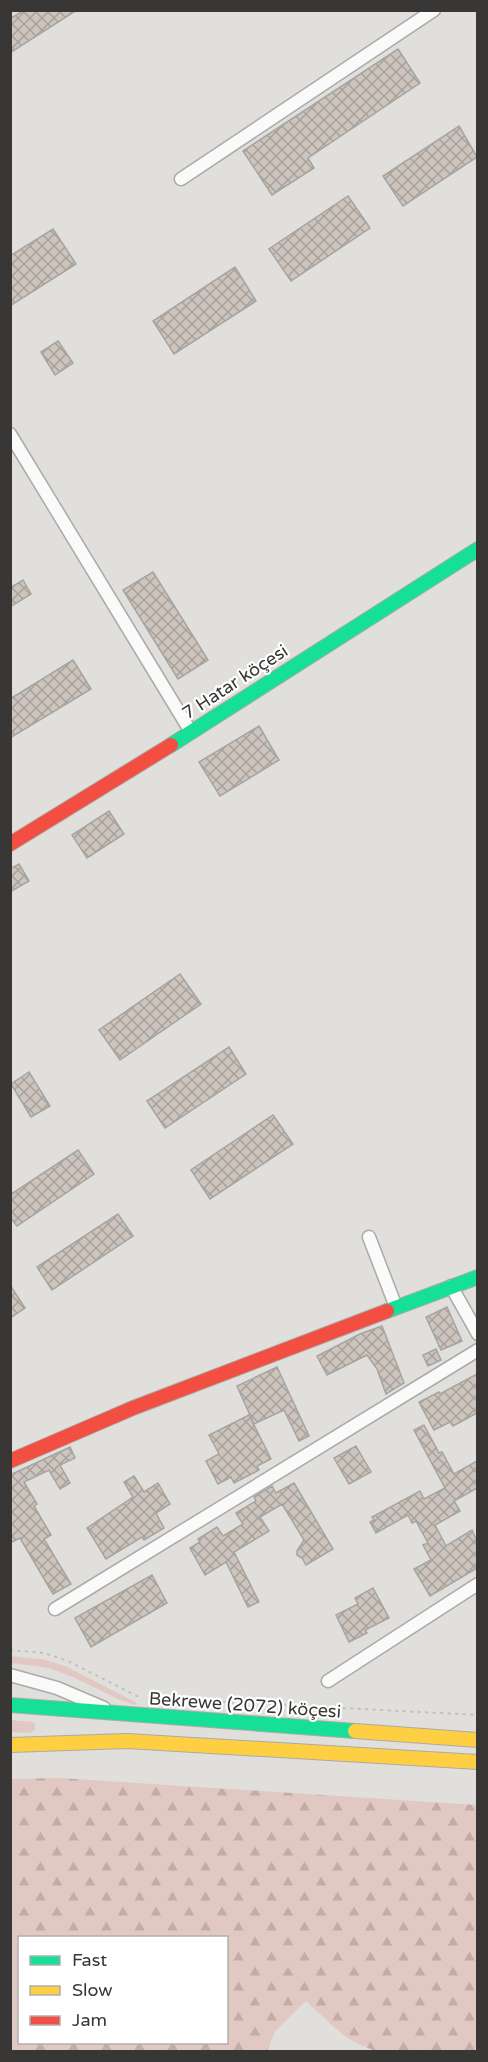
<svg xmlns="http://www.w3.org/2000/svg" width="488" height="2062" viewBox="0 0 488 2062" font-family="'Varela Round',sans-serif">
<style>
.grass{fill:#e2c8c2}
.forest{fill:url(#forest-firs);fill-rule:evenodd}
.building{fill:url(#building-cross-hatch);stroke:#a6a4a2;stroke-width:1.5}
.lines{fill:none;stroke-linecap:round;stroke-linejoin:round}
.street-casing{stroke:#abaaa8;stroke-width:15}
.fast-casing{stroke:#abaaa8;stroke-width:16}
.slow-casing{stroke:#abaaa8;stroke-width:16}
.jam-casing{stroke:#abaaa8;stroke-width:16}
.path{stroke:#c0c0c0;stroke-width:2;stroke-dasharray:3 4.5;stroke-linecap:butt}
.street{stroke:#fafafa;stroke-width:12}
.fast{stroke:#16e098;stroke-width:14}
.slow{stroke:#ffcf43;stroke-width:14}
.jam{stroke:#f24e42;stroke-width:14}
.labels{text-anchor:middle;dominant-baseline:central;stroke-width:4.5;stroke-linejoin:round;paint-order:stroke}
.street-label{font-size:18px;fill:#383735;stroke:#fff}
</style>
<defs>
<pattern id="forest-firs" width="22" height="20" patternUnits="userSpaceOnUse" patternTransform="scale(1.5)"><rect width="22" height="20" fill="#e2c8c2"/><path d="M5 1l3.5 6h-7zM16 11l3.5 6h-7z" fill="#c3aca7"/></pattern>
<pattern id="building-cross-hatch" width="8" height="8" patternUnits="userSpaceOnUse" patternTransform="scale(1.5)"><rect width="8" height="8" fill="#cdc5bd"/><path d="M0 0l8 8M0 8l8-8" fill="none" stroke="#a7a19a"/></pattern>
</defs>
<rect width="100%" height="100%" fill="#e0dfdc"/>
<g class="grass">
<polygon points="10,1656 42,1659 65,1666 137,1703 135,1705 120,1700 75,1678 49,1668 11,1663"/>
<polygon points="11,1720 33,1722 35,1724 35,1730 30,1733 11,1732"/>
</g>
<path class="forest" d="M60,1778L477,1805V2051L381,2052C345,2043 332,2024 306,2001L275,2032L267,2051H11V1779ZM20,1938H226V2042H20Z"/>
<g class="building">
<polygon points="24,10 77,10 10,53 10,19"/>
<polygon points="398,49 420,83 308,158 314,168 272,195 243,151"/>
<polygon points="459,126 477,157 403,206 383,176"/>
<polygon points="348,196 370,228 291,281 269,249"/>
<polygon points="53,229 76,264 10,306 10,256"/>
<polygon points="235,267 256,301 174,354 153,321"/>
<polygon points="58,341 73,363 55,375 41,352"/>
<polygon points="153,572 208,660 178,679 123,590"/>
<polygon points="23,580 31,594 10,607 10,588"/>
<polygon points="73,660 91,689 10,738 10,699"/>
<polygon points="259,726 279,760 220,796 199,762"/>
<polygon points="109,811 124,834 87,858 72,835"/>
<polygon points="19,864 29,881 10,892 10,869"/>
<polygon points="180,974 201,1004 120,1060 99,1030"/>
<polygon points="229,1047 246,1074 165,1128 147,1101"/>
<polygon points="29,1072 50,1106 31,1117 11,1084"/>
<polygon points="273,1115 293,1144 210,1199 191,1170"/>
<polygon points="78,1150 94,1174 17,1226 10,1217 10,1195"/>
<polygon points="118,1214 133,1236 52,1290 37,1267"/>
<polygon points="10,1285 25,1308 10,1318"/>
<polygon points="447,1307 462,1341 441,1350 426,1317"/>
<polygon points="382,1326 404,1383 386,1394 377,1369 367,1355 327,1375 317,1356 360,1334"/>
<polygon points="436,1349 441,1360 428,1366 423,1355"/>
<polygon points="277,1367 309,1436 299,1441 284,1410 254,1424 237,1386"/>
<polygon points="477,1374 477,1413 453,1426 450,1422 434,1430 419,1402 439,1392 440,1394"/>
<polygon points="249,1415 271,1459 257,1466 259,1470 234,1483 231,1477 218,1484 206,1461 219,1454 209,1435"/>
<polygon points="424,1425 439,1453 442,1452 454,1474 477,1461 477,1488 454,1501 460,1511 435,1525 446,1546 472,1530 477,1541 477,1568 430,1596 414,1569 431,1560 423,1545 428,1543 416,1521 412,1523 408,1515 376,1533 370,1522 374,1520 372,1517 420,1491 424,1499 445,1488 414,1430"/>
<polygon points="356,1446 371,1472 349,1484 334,1458"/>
<polygon points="70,1447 75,1458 60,1465 70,1483 60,1489 49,1470 24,1482 37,1504 34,1506 51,1535 44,1539 71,1584 53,1594 20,1538 10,1543 10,1475"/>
<polygon points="134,1476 144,1492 158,1483 170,1504 156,1513 164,1528 144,1540 142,1537 106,1559 87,1528 133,1497 124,1482"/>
<polygon points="294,1483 333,1549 306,1565 302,1558 297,1555 297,1551 304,1540 282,1504 260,1517 269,1531 234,1552 259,1602 248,1607 226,1562 205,1575 190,1548 200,1542 198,1539 217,1527 223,1536 243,1524 236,1513 256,1501 254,1497 272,1486 276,1493"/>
<polygon points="152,1575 167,1603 91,1647 75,1618"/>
<polygon points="373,1588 389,1618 365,1630 367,1633 349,1642 336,1615 358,1604 355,1598"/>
</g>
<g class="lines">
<defs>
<g id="street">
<polyline points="181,179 434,10"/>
<polyline points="10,434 191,732"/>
<polyline points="369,1237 396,1307"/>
<polyline points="451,1286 478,1334"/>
<polyline points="55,1609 478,1350"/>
<polyline points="10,1675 57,1688 104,1708"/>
<polyline points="328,1681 478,1584"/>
</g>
<g id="fast">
<polyline points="171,745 478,549"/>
<polyline points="387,1311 478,1277"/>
<polyline points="10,1705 355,1731"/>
</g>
<g id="slow">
<polyline points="355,1731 478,1740"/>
<polyline points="10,1745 127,1741 478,1762"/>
</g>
<g id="jam">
<polyline points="10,844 171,745"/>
<polyline points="10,1461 133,1408 387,1311"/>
</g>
</defs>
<use href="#street" class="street-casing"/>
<use href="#fast" class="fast-casing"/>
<use href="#slow" class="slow-casing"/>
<use href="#jam" class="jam-casing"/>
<g class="path">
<polyline points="10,1650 44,1653 68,1661 139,1697"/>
<polyline points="148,1698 478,1715"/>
</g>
<use href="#street" class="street"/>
<use href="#fast" class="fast"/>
<use href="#slow" class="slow"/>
<use href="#jam" class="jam"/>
</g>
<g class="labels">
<g class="street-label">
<text transform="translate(235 682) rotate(-33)">7 Hatar köçesi</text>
<text transform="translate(245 1705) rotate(4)">Bekrewe (2072) köçesi</text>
</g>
</g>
<rect width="488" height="2062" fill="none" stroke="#383735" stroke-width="24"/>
<rect x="18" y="1936" width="210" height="108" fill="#ffffff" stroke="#afafae" stroke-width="1.5"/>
<rect x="30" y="1956" width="30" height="9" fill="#16e098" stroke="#afafae" stroke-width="1.5"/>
<text x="72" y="1966" font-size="18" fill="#383735">Fast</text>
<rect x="30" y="1986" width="30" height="9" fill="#ffcf43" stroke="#afafae" stroke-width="1.5"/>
<text x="72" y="1996" font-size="18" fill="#383735">Slow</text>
<rect x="30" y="2016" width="30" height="9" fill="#f24e42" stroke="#afafae" stroke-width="1.5"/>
<text x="72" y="2026" font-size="18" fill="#383735">Jam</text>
</svg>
